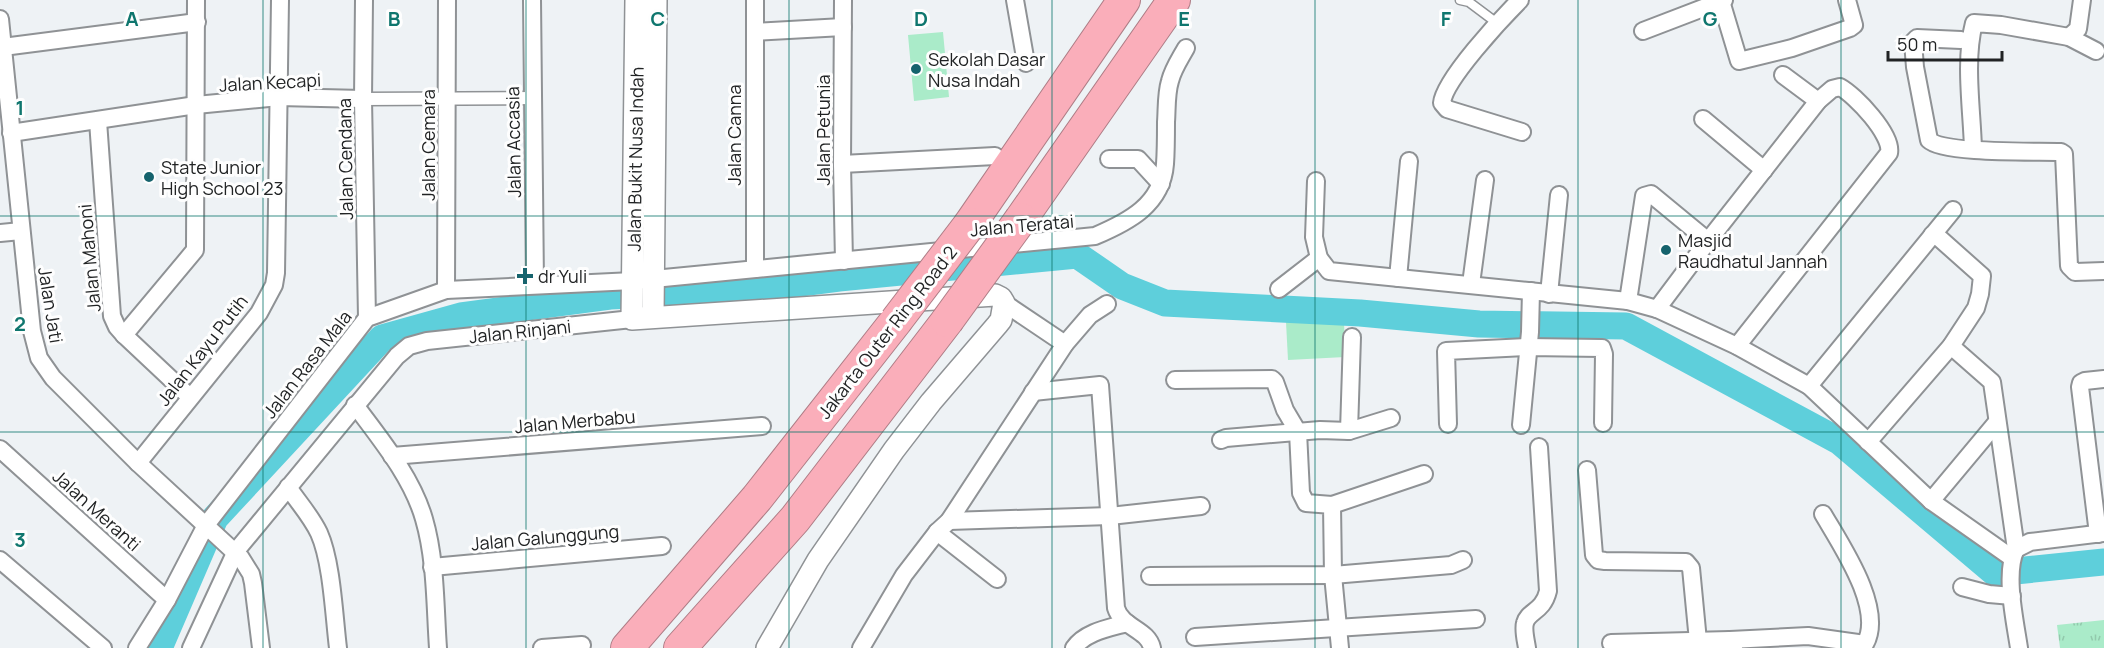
<svg xmlns="http://www.w3.org/2000/svg" width="2104" height="648" viewBox="0 0 2104 648" font-family="Manrope,sans-serif">
<style>
.grass{fill:url(#grass-tufts)}
.pitch{fill:#aaebc9}
.lines{fill:none;stroke-linecap:round;stroke-linejoin:round}
.river{stroke:#5ecfdb;stroke-width:27}
.service-casing{stroke:#8f9295;stroke-width:11}
.pedestrian-casing{stroke:#8f9295;stroke-width:15}
.minor-casing{stroke:#8f9295;stroke-width:20}
.tertiary-casing{stroke:#8f9295;stroke-width:24}
.motorway-casing{stroke:#ae7d86;stroke-width:34}
.service{stroke:#fff;stroke-width:8}
.pedestrian{stroke:#fff;stroke-width:12}
.minor{stroke:#fff;stroke-width:16}
.tertiary{stroke:#fff;stroke-width:21}
.motorway{stroke:#faaeba;stroke-width:32}
.motorway-bridge-casing{stroke:#ae7d86;stroke-width:34;stroke-linecap:butt}
.motorway-bridge{stroke:#faaeba;stroke-width:32}
.grid{fill:none;stroke:#0f766e;stroke-width:1.5;stroke-opacity:0.55}
.poi-dot{fill:#16636d;stroke:#fefefe;stroke-width:2}
.labels{text-anchor:middle;dominant-baseline:central;stroke-width:6;stroke-linejoin:round;paint-order:stroke}
.poi-label{font-size:18px;fill:#212324;stroke:#fefefe;text-anchor:start}
.street-label{font-size:18px;fill:#212324;stroke:#fefefe}
.grid-label{font-size:20px;text-anchor:middle;font-weight:bold;fill:#0f766e;stroke:#fefefe;stroke-width:6;stroke-linejoin:round;paint-order:stroke}
</style>
<defs>
<pattern id="grass-tufts" width="24" height="20" patternUnits="userSpaceOnUse" patternTransform="scale(1.5)"><rect width="24" height="20" fill="#aaebc9"/><path d="M3 7l-1-3M5 7V3M7 7l1-3M15 17l-1-3M17 17v-4M19 17l1-3" fill="none" stroke="#92c9ac"/></pattern>
</defs>
<rect width="100%" height="100%" fill="#eef2f5"/>
<polygon class="grass" points="2104,620 2104,648 2060,648 2057,625"/>
<g class="pitch">
<polygon points="943,32 949,97 914,101 908,35"/>
<polygon points="1344,319 1345,357 1288,360 1286,322"/>
</g>
<g class="lines">
<polyline class="river" points="159,648 215,518 382,338 461,316 610,296 755,289 839,278 1077,255 1122,286 1165,303 1360,313 1479,324 1626,326 1839,441 1995,573 2104,562"/>
<defs>
<polyline id="service" points="1460,0 1469,2 1497,23"/>
<polyline id="pedestrian" points="363,99 532,98"/>
<g id="minor">
<polyline points="364,0 363,99 367,318"/>
<polyline points="532,0 535,284"/>
<polyline points="843,0 842,164 844,261"/>
<polyline points="1015,0 1026,63"/>
<path d="M1520,0C1502,18 1444,80 1442,103L1447,109L1522,132"/>
<polyline points="1721,1 1739,61 1792,48 1850,28 1854,25 1847,0"/>
<polyline points="0,19 32,331 39,358 53,378 138,463 241,558 251,574 253,583 261,648"/>
<polyline points="1643,31 1724,0"/>
<polyline points="755,32 843,27"/>
<polyline points="2069,37 2078,29 2082,0"/>
<path d="M1961,40L1917,38L1913,42L1915,67L1929,140C1943,154 2037,151 2061,152L2064,154L2069,266L2075,272L2104,271"/>
<polyline points="3,47 197,22"/>
<polyline points="1783,75 1818,101"/>
<polyline points="1703,119 1764,170"/>
<polyline points="98,121 112,316 117,327 124,335 190,397"/>
<polyline points="11,133 196,105 279,97 363,99"/>
<path d="M1973,149C1972,110 1964,61 1974,23L2001,25L2069,37L2096,51"/>
<polyline points="1109,159 1138,159 1161,184"/>
<polyline points="842,164 995,156"/>
<polyline points="1316,181 1314,237 1319,258 1329,271 1628,301 1657,309 1737,346 1809,386 1931,501 2012,558"/>
<polyline points="0,233 21,231"/>
<polyline points="755,269 755,0"/>
<polyline points="1398,278 1409,161"/>
<polyline points="1471,284 1485,180"/>
<polyline points="1279,289 1319,258"/>
<polyline points="446,290 447,0"/>
<polyline points="1549,294 1559,195"/>
<polyline points="1628,301 1644,196 1651,194 1708,241"/>
<polyline points="1004,303 1065,344"/>
<path d="M1657,309L1708,241L1818,101L1832,89L1840,87C1855,95 1893,135 1889,153L1737,346"/>
<polyline points="124,335 195,250 196,0"/>
<path d="M1951,346L1992,382L2016,549C2004,573 2015,621 2019,648"/>
<polyline points="1175,380 1272,379 1275,382 1285,410 1298,432 1301,493 1306,503 1332,505 1333,575 1340,648"/>
<polyline points="1809,386 1953,210"/>
<path d="M1033,392L1100,385L1116,608C1122,628 1148,629 1152,648"/>
<path d="M355,405C381,440 412,477 424,519C436,560 435,606 438,648"/>
<polyline points="1448,424 1446,351 1527,347 1602,348 1604,354 1603,423"/>
<polyline points="1521,425 1530,332 1531,291"/>
<polyline points="1349,431 1352,337"/>
<polyline points="1221,440 1226,438 1320,430 1349,431 1391,418"/>
<polyline points="1868,442 1951,346 1976,308 1980,294 1982,276 1937,236 1932,235"/>
<polyline points="0,449 167,600"/>
<polyline points="392,456 762,426"/>
<polyline points="138,463 259,313 274,285 276,273 280,0"/>
<polyline points="1587,470 1594,555 1598,560 1605,561 1686,562 1691,568 1698,641"/>
<path d="M288,487C298,502 311,516 319,533C332,562 334,616 338,648"/>
<polyline points="1931,501 1997,422"/>
<polyline points="1332,505 1424,474"/>
<polyline points="949,521 1110,516 1201,506"/>
<polyline points="937,532 997,579"/>
<polyline points="2098,534 2080,387 2081,383 2085,381 2104,379"/>
<polyline points="2016,549 2030,542 2104,533"/>
<polyline points="0,560 103,648"/>
<polyline points="432,567 662,546"/>
<polyline points="1150,576 1333,575 1451,565 1463,560"/>
<polyline points="1962,587 1989,594 2012,596"/>
<polyline points="1195,637 1476,619"/>
<path d="M1730,640L1808,636L1865,644C1885,609 1841,545 1823,514"/>
<polyline points="1611,643 1730,640 1734,648"/>
<path d="M137,648L167,600L206,525L367,318L446,290L633,281L1095,236C1128,222 1162,205 1165,164C1166,150 1166,136 1166,122C1167,109 1166,94 1170,81C1173,69 1180,59 1186,48"/>
<polyline points="191,648 236,551 397,356 409,346 427,341 632,319"/>
<polyline points="542,648 582,645"/>
<polyline points="861,648 904,575 937,532 949,521 1065,344 1090,315 1107,304"/>
<path d="M1074,648C1085,632 1109,628 1127,623"/>
<path d="M1527,648C1526,641 1523,630 1525,623C1528,611 1543,612 1548,591L1539,447"/>
</g>
<g id="tertiary">
<polyline points="636,0 632,319 995,295 1001,298 1004,303 1001,320 997,325 931,402 894,450 818,560 767,648"/>
<polyline points="653,317 656,0"/>
</g>
<g id="motorway">
<polyline points="1021,219 1174,0"/>
<polyline points="970,224 1124,0"/>
<polyline points="627,648 757,498 896,321"/>
<polyline points="680,648 795,519 947,321"/>
</g>
</defs>
<use href="#service" class="service-casing"/>
<use href="#pedestrian" class="pedestrian-casing"/>
<use href="#minor" class="minor-casing"/>
<use href="#tertiary" class="tertiary-casing"/>
<use href="#motorway" class="motorway-casing"/>
<use href="#service" class="service"/>
<use href="#pedestrian" class="pedestrian"/>
<use href="#minor" class="minor"/>
<use href="#tertiary" class="tertiary"/>
<use href="#motorway" class="motorway"/>
<defs>
<g id="motorway-bridge">
<polyline points="896,321 970,224"/>
<polyline points="947,321 1021,219"/>
</g>
</defs>
<use href="#motorway-bridge" class="motorway-bridge-casing"/>
<use href="#motorway-bridge" class="motorway-bridge"/>
</g>
<path class="grid" d="M263,0V648M526,0V648M789,0V648M1052,0V648M1315,0V648M1578,0V648M1841,0V648M0,216H2104M0,432H2104"/>
<g class="poi-dot">
<circle cx="916" cy="69" r="6"/>
<circle cx="149" cy="177" r="6"/>
<circle cx="1666" cy="250" r="6"/>
<path d="M522 267h6v6h6v6h-6v6h-6v-6h-6v-6h6z"/>
</g>
<g class="labels">
<g class="poi-label">
<text x="928" y="59">Sekolah Dasar<tspan x="928" dy="21">Nusa Indah</tspan></text>
<text x="161" y="167">State Junior<tspan x="161" dy="21">High School 23</tspan></text>
<text x="1678" y="240">Masjid<tspan x="1678" dy="21">Raudhatul Jannah</tspan></text>
<text x="538" y="276">dr Yuli</text>
</g>
<g class="street-label">
<text transform="translate(270 82) rotate(-3)">Jalan Kecapi</text>
<text transform="translate(823 130) rotate(-90)">Jalan Petunia</text>
<text transform="translate(734 135) rotate(-90)">Jalan Canna</text>
<text transform="translate(513 142) rotate(-91)">Jalan Accasia</text>
<text transform="translate(428 145) rotate(-90)">Jalan Cemara</text>
<text transform="translate(345 159) rotate(-91)">Jalan Cendana</text>
<text transform="translate(635 159) rotate(-89)">Jalan Bukit Nusa Indah</text>
<text transform="translate(1022 225) rotate(-5)">Jalan Teratai</text>
<text transform="translate(89 258) rotate(-95)">Jalan Mahoni</text>
<text transform="translate(51 305) rotate(81)">Jalan Jati</text>
<text transform="translate(520 331) rotate(-6)">Jalan Rinjani</text>
<text transform="translate(887 332) rotate(-52)">Jakarta Outer Ring Road 2</text>
<text transform="translate(202 350) rotate(-52)">Jalan Kayu Putih</text>
<text transform="translate(307 364) rotate(-52)">Jalan Rasa Mala</text>
<text transform="translate(575 421) rotate(-5)">Jalan Merbabu</text>
<text transform="translate(97 510) rotate(42)">Jalan Meranti</text>
<text transform="translate(545 537) rotate(-5)">Jalan Galunggung</text>
</g>
</g>
<g class="grid-label">
<text x="132" y="26">A</text>
<text x="394" y="26">B</text>
<text x="658" y="26">C</text>
<text x="921" y="26">D</text>
<text x="1184" y="26">E</text>
<text x="1446" y="26">F</text>
<text x="1710" y="26">G</text>
<text x="20" y="115">1</text>
<text x="20" y="331">2</text>
<text x="20" y="547">3</text>
</g>
<path d="M1888 51v9h114v-9" fill="none" stroke="#212324" stroke-width="3"/>
<text x="1897" y="51" font-size="18" fill="#212324" stroke="#fefefe" stroke-width="4.5" paint-order="stroke">50 m</text>
</svg>
